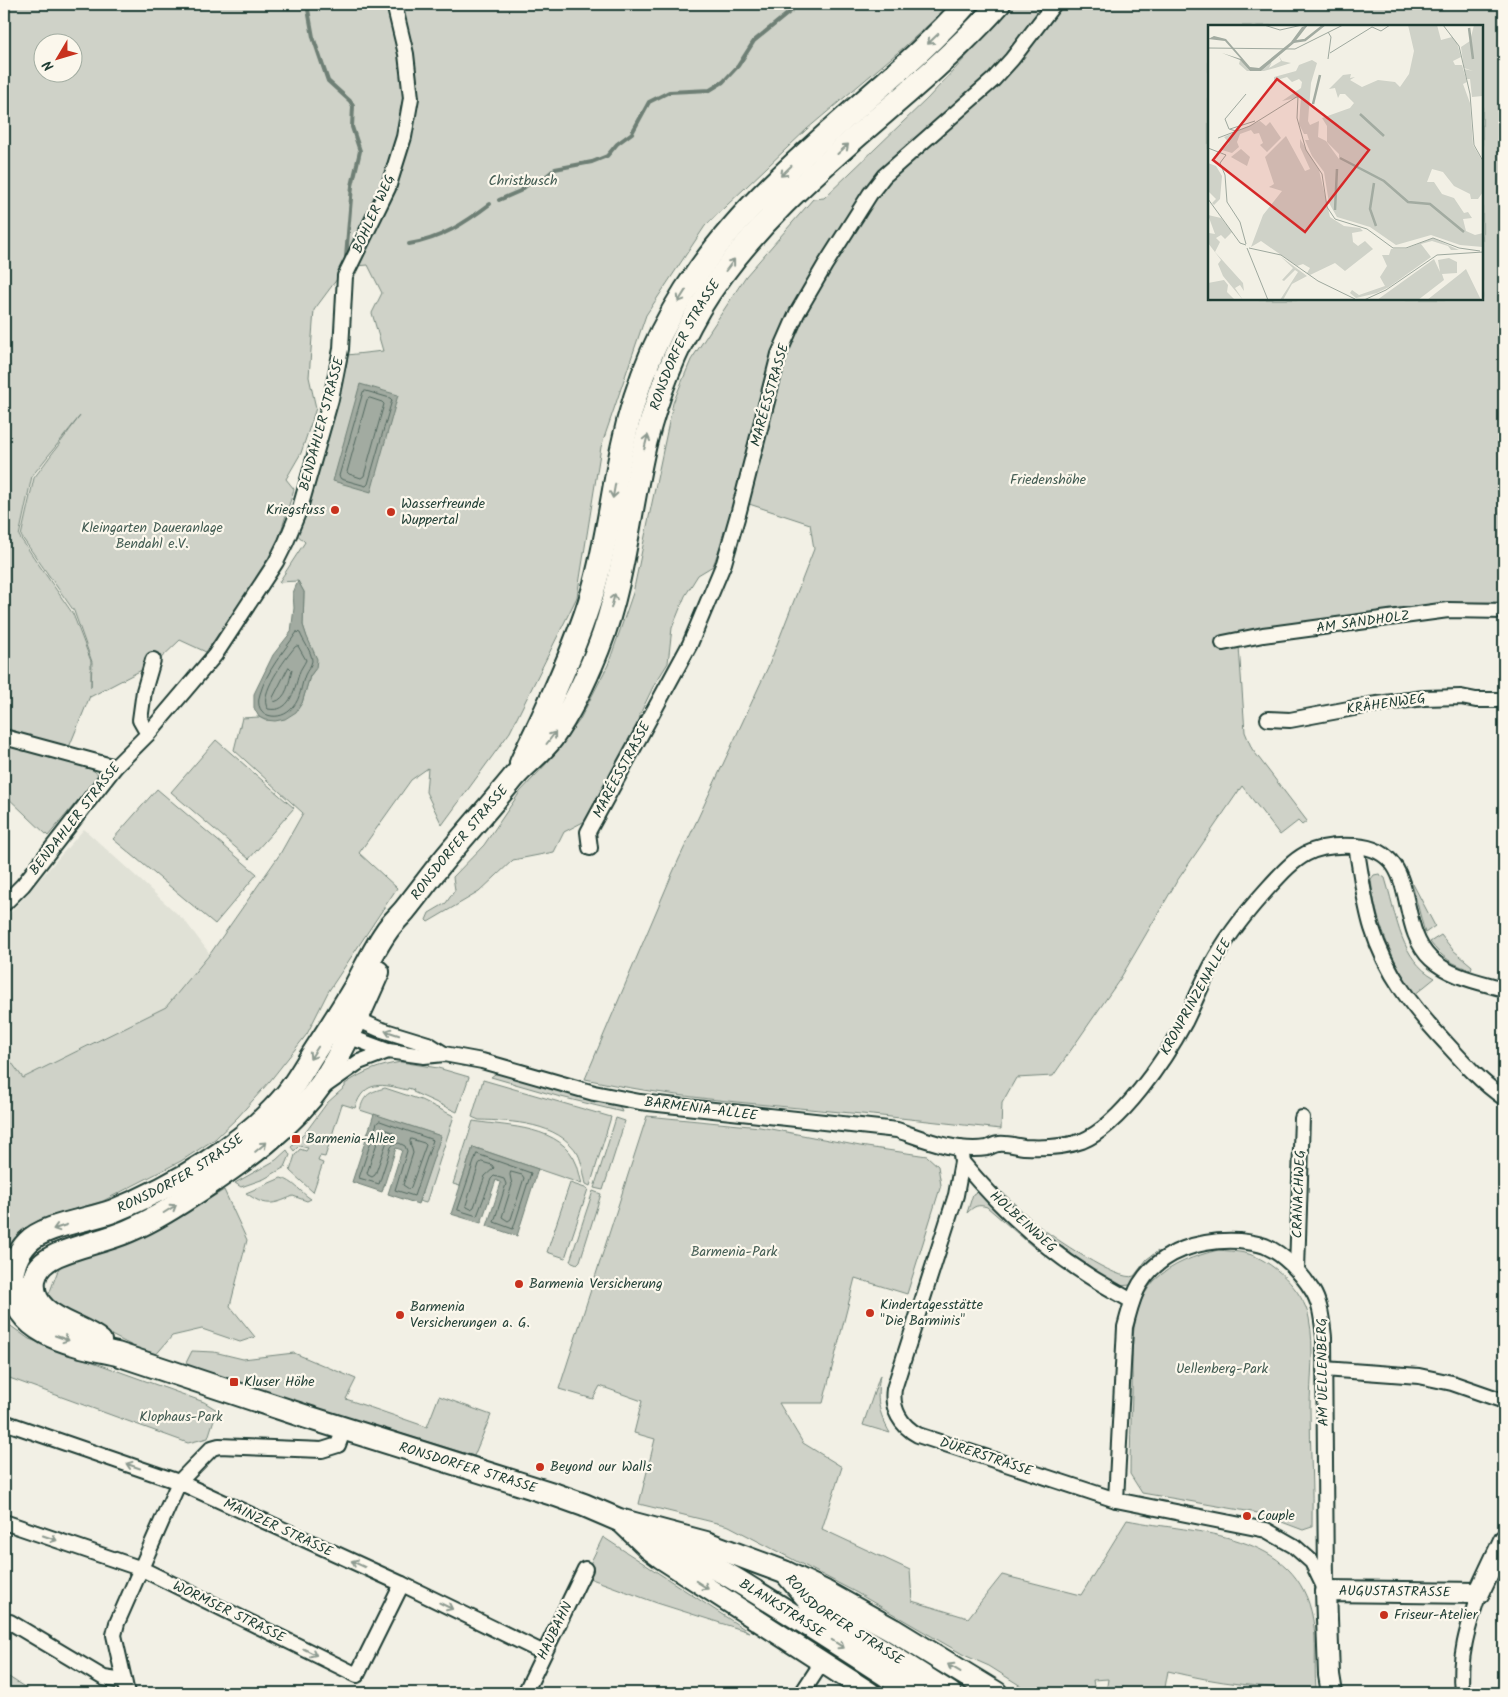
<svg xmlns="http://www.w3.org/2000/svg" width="1508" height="1697" viewBox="0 0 1508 1697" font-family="Kalam,sans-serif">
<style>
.built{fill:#e0e1d6}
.green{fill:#cfd2c8;stroke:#77887e;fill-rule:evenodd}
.water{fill:#a2aba1;stroke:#6e7f75}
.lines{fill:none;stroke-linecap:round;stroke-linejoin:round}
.shore{stroke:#536960;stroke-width:1}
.stream{stroke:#6e7f75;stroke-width:4}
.street-casing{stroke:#1f3d34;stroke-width:18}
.secondary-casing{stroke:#1f3d34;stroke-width:24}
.primary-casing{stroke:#1f3d34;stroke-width:26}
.street{stroke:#fbf7ec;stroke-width:14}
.secondary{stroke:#fbf7ec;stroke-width:20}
.primary{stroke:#fbf7ec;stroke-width:22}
.oneway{stroke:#8d9a90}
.poi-dot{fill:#c8321e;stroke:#fbf7ec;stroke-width:2}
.labels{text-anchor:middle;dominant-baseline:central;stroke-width:4.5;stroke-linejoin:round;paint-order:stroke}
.park-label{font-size:14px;fill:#425b52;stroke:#fbf7ec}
.street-label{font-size:14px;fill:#1f3d34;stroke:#fbf7ec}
.poi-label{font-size:14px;fill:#1f3d34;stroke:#fbf7ec;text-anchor:start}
.inset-river{fill:none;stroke:#a2aba1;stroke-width:2.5}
.inset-road{fill:none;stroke:#9ea89e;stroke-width:1}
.view{fill:#d62828;fill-opacity:0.15;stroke:#d62828;stroke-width:2.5}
.inset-edge{fill:none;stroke:#1f3d34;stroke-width:2.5}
</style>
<rect width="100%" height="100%" fill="#f2f0e5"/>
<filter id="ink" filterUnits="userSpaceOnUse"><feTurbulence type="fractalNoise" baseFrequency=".02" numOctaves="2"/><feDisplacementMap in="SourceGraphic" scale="10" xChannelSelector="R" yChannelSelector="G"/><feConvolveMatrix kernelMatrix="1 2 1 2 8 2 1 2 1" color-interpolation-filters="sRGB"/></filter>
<g filter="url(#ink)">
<polygon class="built" points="84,829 185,921 210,954 166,1007 22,1078 4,1052 4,920"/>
<g class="green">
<path d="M4,4H951L903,48L807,129L705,226L646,315L601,447L577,597L510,732L442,825L426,792L428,768L411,780L359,853L397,888L328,992L307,1034L270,1081L238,1117L215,1139L181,1161L103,1201L41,1219L20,1232L4,1253V1056L6,1055L23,1078L166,1007L210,954L280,854L303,813L234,750L242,718L259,717L265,720L302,703L310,676L316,668L303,625L304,592L298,581L279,582L305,542L293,531L347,355L383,351L372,313L382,293L368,265L346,267L314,310L309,377L316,408L301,453L286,479L294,489L275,551L206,652L180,640L157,662L90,697V696L65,757L81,761L99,775L48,836L4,794ZM42,42H72V72H42ZM80,416L34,478L21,536L74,611L92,662L91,687V661L73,614L19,536L32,476Z"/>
<path d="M1015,4H1504V602L1438,603L1238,632L1245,732L1252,749L1307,821L1302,825L1298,821L1280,835L1242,786L1177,881L1120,979L1053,1076L1016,1078L1002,1103L1001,1129C944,1123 887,1116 830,1111C748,1103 666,1097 585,1079L673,872L769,665L814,549L810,524L737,500L713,566L698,575L685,596L672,628L668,663L653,687L640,714L638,737L585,821L564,832L554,852L513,860L479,892L428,922L426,920L429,913L446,903L455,890L453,877L484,845L520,792L547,763L579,721L608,665L633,593L673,403L691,360L746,276L813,199L824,198L928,98ZM1209,26H1482V299H1209Z"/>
<polygon points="216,740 294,808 249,859 171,792"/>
<polygon points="157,789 257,874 215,924 113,839"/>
<path d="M1379,874L1385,878L1387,885C1397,918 1401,960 1435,978L1414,995C1392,959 1375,922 1371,879L1374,875Z"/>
<polygon points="1413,884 1435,926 1425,933 1412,884"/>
<path d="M1441,935L1453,950L1472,966L1471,970C1454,965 1441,957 1430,942Z"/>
<path d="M401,1062L438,1068L469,1077L457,1112L413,1092L414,1090L408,1088L407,1090C383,1084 364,1079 355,1108L342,1104L325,1157L320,1156L318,1161L323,1163L313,1192L290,1171L295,1155L300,1149L306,1151L308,1148L299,1146L294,1151L291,1147L305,1133L327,1103L345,1087V1084C364,1071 378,1066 401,1062Z"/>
<polygon points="499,1071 618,1103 622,1112 557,1096 491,1077"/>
<path d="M483,1080L611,1117L590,1186L586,1184C584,1175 582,1162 578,1154C558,1122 512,1121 479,1120L472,1117Z"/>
<path d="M385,1088L421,1100L454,1116L426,1203L419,1201L440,1136L360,1110C364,1094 370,1092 385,1088Z"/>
<path d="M647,1116L760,1127L860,1146L927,1156L938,1166L941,1185L907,1294L855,1278L823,1403H779L803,1443L842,1467L822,1529L910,1570L912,1601L968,1618L1002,1575L1081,1595L1127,1520C1197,1534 1298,1530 1313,1620C1317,1642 1314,1666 1316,1688C1266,1689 1217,1683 1168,1671L1164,1693H1106L1108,1679L1093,1680L1095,1693H1032L989,1666L964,1655L857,1593L729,1526L639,1504L655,1439L634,1433L642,1401L600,1386L593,1399L559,1389Z"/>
<polygon points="616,1118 625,1121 603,1190 594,1188"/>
<path d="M473,1121C508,1127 562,1125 577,1165C579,1171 580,1177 582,1184L473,1147L460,1186L453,1184Z"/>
<polygon points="287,1150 290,1155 285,1167 264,1179 241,1187 235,1183 276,1160"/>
<path d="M281,1178C294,1181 300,1192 311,1199L307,1201L293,1196C273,1205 265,1207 246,1193Z"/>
<polygon points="570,1183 588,1189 565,1258 547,1252"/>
<polygon points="224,1190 247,1240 230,1306 255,1337 240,1342 202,1329 172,1336 154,1357 51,1304 49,1294 60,1265 172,1222"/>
<path d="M980,1190L1075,1274L1032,1246L987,1207C978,1204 974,1206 967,1213L973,1194Z"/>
<polygon points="593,1191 601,1194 580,1261 577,1264 570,1261"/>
<path d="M1002,1192C1013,1203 1025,1213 1036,1224C1050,1235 1119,1283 1134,1276L1147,1259L1158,1251L1157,1258L1131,1285L1118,1286L1059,1251L1000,1195Z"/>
<path d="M1218,1250C1227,1251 1236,1251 1245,1253C1272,1259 1304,1291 1309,1318C1315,1348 1310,1379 1310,1409C1310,1448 1313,1488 1312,1527L1303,1530L1258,1513L1142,1493L1130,1474C1130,1448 1131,1421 1132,1394C1133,1358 1127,1310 1154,1281C1172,1263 1195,1256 1218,1250Z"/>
<polygon points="4,1316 8,1324 29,1339 204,1402 217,1410 208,1438 188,1443 4,1376"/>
<polygon points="192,1351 214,1352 243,1359 294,1353 356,1379 346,1399 427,1427 439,1396 491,1415 474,1456 184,1367"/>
<path d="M880,1375C876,1399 878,1412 890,1433L863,1425Z"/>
<polygon points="603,1537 749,1632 657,1603 589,1578 587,1570"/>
<polygon points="4,1674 34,1693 4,1693"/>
</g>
<g class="water">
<polygon points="360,384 398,395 371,492 333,481"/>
<polygon points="298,581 304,592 303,625 307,637 317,659 316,668 310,676 302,703 296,712 285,719 275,721 265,720 259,717 254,708 254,694 273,655 291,632 294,608 293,593"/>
<polygon points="374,1114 441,1136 418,1204 388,1194 402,1150 396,1148 382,1192 352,1182"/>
<polygon points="473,1147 538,1169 517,1236 487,1226 501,1183 496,1180 481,1223 451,1214"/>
</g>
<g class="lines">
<g class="shore">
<polygon points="366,391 390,398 392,400 368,484 366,486 341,479 339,476 363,392"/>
<polygon points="370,398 382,402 384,404 364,476 361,478 349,474 347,472 367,400"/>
<path d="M297,632L300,633C303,641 312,652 312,661C311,667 307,670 305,675C301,685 301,698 293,707C281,723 252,718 260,694C266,672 284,651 297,632Z"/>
<path d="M298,646L306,660C304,665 300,669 299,674C294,691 290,713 268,709C257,695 286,658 295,647Z"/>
<path d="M289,667L292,670C289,682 287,699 274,702L273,698Z"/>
<polygon points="380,1121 433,1140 414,1196 395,1190 407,1151 405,1146 399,1143 394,1144 391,1147 379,1184 359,1178 377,1123"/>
<polygon points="384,1129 394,1133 396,1136 386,1144 375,1175 372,1177 368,1175 367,1173 381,1131"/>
<polygon points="411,1139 424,1143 426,1145 411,1187 409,1189 403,1185 413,1153 410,1142"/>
<polygon points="477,1154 531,1173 513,1229 494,1222 506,1184 504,1179 494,1176 491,1179 477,1216 458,1210"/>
<polygon points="482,1162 492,1165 494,1168 485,1176 474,1207 471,1209 467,1207 466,1205 479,1164"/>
<polygon points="511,1172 522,1175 524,1178 511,1219 508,1221 502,1217 512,1185 510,1175"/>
</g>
<g class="stream">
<polyline points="307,4 313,37 328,81 350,101 353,106 352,127 360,151 352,186 346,257"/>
<polyline points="499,200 520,191 527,185 544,178 555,169 592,162 607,156 617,144 632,133 649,102 669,92 710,90 723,82 738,66 754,41 791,11 797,4"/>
<path d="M409,244C441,239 465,223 490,204"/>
</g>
<defs>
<g id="street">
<polyline points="1223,643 1263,635 1448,610 1504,611"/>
<polyline points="1268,719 1290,720 1370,705 1424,698 1461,697 1476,700 1504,700"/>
<polyline points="148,734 140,720 144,691 153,660"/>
<polyline points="4,737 115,767"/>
<path d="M1356,846C1361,873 1364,902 1372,928C1386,974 1414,1009 1446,1043C1464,1063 1482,1083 1504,1098"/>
<polyline points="590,848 588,832 690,644 724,563 739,511 779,354 797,313 825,265 870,194 884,176 993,80 1012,59 1054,4"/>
<polyline points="4,904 23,885 115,767 148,734 215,655 276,562 286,542 300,508 331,399 341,349 345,276 388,188 404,137 411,98 406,54 394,4"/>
<polyline points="350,1016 379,1029 428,1044 444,1054"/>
<path d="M342,1034L388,1051L424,1056L444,1054L482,1061L594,1093L640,1102L897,1130C924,1139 956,1153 987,1148C991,1147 994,1144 999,1144C1007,1143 1016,1146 1024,1147C1043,1148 1063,1148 1082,1141C1121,1125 1165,1059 1185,1022C1196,1000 1205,975 1218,954C1232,929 1250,908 1269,887C1297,856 1311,843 1355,846C1422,850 1394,924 1431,959C1450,977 1480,982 1504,989"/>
<polyline points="326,1085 359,1062 388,1051"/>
<path d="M960,1148L962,1162L956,1195L894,1389C891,1409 901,1426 918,1435L1116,1500L1266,1530L1294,1546L1312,1562L1326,1591"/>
<path d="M962,1162C998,1205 1041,1246 1089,1276C1103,1285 1118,1293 1132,1301"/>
<polyline points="1297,1269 1302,1118"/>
<polyline points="1324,1369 1419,1376 1452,1383 1504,1401"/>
<polyline points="4,1422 179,1482 402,1584 544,1653"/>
<path d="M1116,1500L1125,1327C1129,1313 1132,1297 1140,1284C1161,1250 1202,1239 1239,1241C1248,1242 1257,1243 1265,1246C1284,1254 1301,1273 1312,1290C1321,1304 1322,1321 1324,1337L1326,1586"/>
<polyline points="4,1522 142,1569 357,1675 402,1584"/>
<polyline points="10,1622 104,1678 123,1681"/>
<polyline points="127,1693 114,1635 117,1623 179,1482 212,1448 219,1446 322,1450 338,1445 344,1429"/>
<polyline points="525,1693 585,1569"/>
<polyline points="802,1693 823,1661"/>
<path d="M1462,1693C1458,1657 1468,1627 1479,1593"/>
</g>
<g id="secondary">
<polyline points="619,1520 649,1549 661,1558 870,1693"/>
<path id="s1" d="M784,1572L811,1604L951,1693"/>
<path id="s2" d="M1332,1693L1329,1675L1326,1591L1479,1593L1504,1540"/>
</g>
<g id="primary">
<path d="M521,763C529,745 538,728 546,710C564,671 581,632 593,591C607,543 612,493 623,444C636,381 662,322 699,270C746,203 810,149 871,95C904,66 937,37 966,4"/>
<path d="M100,1341C79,1323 29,1318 34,1280C36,1268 46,1260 57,1255C80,1245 105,1241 128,1231C154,1220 177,1205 200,1190C245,1160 291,1128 322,1083C345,1048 361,1010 378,972"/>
<path id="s3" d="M660,1538C681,1555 710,1564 733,1578C794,1615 854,1654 914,1693"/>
<path id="s4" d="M996,1693L893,1630L825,1592L784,1572L706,1543L619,1520L584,1505L556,1495L307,1417L117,1354C76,1345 15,1336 12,1284C11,1269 17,1253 28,1242C44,1225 90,1220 113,1211C173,1187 244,1145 286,1095C295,1084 303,1070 311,1057C326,1034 341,1011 355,987C365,969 374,949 386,932C391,924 398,918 404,911C417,895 430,877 443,861C466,833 491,805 514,777C526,763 541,753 552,738C571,711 586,679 598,649C624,583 629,512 645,444C657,396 674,352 699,309C751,223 832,158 907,93C939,65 971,36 999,4"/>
</g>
</defs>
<use href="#street" class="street-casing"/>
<use href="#secondary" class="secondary-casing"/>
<use href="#primary" class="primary-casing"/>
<use href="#street" class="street"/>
<use href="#secondary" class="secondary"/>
<use href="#primary" class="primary"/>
</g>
<defs><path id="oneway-shaft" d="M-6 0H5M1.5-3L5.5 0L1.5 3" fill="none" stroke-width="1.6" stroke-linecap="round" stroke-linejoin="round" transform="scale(1.25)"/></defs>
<g class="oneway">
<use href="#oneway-shaft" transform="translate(933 39) rotate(136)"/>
<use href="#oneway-shaft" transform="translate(843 149) rotate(-42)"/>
<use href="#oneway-shaft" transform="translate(786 171) rotate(136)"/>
<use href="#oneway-shaft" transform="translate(730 265) rotate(-53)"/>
<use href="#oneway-shaft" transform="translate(682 296) rotate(122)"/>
<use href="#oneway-shaft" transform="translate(646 442) rotate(-76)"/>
<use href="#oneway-shaft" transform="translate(614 491) rotate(100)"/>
<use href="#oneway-shaft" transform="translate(613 601) rotate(-75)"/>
<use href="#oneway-shaft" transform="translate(551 738) rotate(-53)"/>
<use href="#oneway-shaft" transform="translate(392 1033) rotate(-162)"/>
<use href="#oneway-shaft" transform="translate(314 1053) rotate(123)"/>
<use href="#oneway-shaft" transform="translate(261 1147) rotate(-40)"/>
<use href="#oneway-shaft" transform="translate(170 1209) rotate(-32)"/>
<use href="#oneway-shaft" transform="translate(60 1227) rotate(162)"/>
<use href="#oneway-shaft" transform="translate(62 1338) rotate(19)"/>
<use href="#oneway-shaft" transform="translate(133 1466) rotate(-161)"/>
<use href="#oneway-shaft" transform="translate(50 1538) rotate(19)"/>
<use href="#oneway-shaft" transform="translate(358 1564) rotate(-155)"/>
<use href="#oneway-shaft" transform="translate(702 1585) rotate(33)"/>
<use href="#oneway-shaft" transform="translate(446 1606) rotate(26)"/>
<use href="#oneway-shaft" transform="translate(838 1644) rotate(33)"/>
<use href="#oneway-shaft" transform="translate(310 1652) rotate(26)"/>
<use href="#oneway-shaft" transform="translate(954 1668) rotate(-149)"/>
</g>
</g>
<g class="poi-dot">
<circle cx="335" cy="510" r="5"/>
<circle cx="391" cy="512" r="5"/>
<rect x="291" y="1134" width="10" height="10" rx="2.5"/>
<circle cx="519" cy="1284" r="5"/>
<circle cx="870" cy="1313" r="5"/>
<circle cx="400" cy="1315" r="5"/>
<rect x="229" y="1377" width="10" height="10" rx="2.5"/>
<circle cx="540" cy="1467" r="5"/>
<circle cx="1247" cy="1516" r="5"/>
<circle cx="1384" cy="1615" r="5"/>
</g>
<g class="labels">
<g class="park-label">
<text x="523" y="181">Christbusch</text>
<text x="1048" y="480">Friedenshöhe</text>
<text x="152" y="528">Kleingarten Daueranlage<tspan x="152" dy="16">Bendahl e.V.</tspan></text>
<text x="734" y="1252">Barmenia-Park</text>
<text x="1222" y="1369">Uellenberg-Park</text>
<text x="181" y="1417">Klophaus-Park</text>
</g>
<g class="street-label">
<text transform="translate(374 214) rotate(-66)">BÖHLER WEG</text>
<text stroke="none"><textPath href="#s4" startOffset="2296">RONSDORFER STRASSE</textPath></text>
<text transform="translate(770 395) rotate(-74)">MARÉESSTRASSE</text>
<text transform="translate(322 424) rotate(-75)">BENDAHLER STRASSE</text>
<text transform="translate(1363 622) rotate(-8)">AM SANDHOLZ</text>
<text transform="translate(1386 704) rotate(-8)">KRÄHENWEG</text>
<text transform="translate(622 770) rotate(-62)">MARÉESSTRASSE</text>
<text transform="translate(75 819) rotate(-52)">BENDAHLER STRASSE</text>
<text stroke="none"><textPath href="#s4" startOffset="1738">RONSDORFER STRASSE</textPath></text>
<text transform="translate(1196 997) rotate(-61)">KRONPRINZENALLEE</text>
<text transform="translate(701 1109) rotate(7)">BARMENIA-ALLEE</text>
<text stroke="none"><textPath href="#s4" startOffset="1298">RONSDORFER STRASSE</textPath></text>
<text transform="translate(1299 1194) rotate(-88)">CRANACHWEG</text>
<text transform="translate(1023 1222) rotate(42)">HOLBEINWEG</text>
<text transform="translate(1323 1372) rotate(-91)">AM UELLENBERG</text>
<text transform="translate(986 1457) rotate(18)">DÜRERSTRASSE</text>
<text transform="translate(468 1468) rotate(17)">RONSDORFER STRASSE</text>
<text transform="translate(278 1528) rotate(25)">MAINZER STRASSE</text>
<text stroke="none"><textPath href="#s2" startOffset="171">AUGUSTASTRASSE</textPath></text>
<text stroke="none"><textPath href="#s3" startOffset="141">BLANKSTRASSE</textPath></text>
<text transform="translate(229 1612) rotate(26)">WORMSER STRASSE</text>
<text stroke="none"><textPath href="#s1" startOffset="78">RONSDORFER STRASSE</textPath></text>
<text transform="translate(555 1631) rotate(-64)">HAUBAHN</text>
</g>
<g class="poi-label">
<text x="401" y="504">Wasserfreunde<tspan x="401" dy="16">Wuppertal</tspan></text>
<text x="325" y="510" text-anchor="end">Kriegsfuss</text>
<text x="306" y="1139">Barmenia-Allee</text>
<text x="529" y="1284">Barmenia Versicherung</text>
<text x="880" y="1305">Kindertagesstätte<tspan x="880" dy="16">"Die Barminis"</tspan></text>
<text x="410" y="1307">Barmenia<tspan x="410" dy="16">Versicherungen a. G.</tspan></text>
<text x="244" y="1382">Kluser Höhe</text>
<text x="550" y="1467">Beyond our Walls</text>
<text x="1257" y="1516">Couple</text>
<text x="1394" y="1615">Friseur-Atelier</text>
</g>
</g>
<g transform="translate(1208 25)">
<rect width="275" height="275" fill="#f2f0e5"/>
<path d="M200,0H229L233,15L244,12L249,18L253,32L245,36L247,40H254L259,57L255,59L262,78L265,120L275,137V167L270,174H263L262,169L246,161L235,147L224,144L219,157H226L234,169L246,173L256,188L260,187L264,193L255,194L258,206L267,210L275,208V222L252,220L223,210L188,220L162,202L129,192L121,178L116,147L104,131L97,115H101L99,109H96L91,99L93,72L74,76L93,63L94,57L91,54L84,57L79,52L66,56V52L88,46L91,40L104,35L109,38L103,58L100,96L102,100L111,96L110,112L118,116L131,134V129L119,117V101L114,93L142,83L146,78L137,69H132L130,73L127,63L121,64L135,50L143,49L142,53L147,52L142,55L154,62L170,55L187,57L192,62L201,49L206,26ZM266,0H273L275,6V71L264,72L262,54H259L256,44L265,46L256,43L253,22L262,16ZM71,31L74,36L83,38L67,43L56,46H39L31,39L32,35L42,46H53L64,37L61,43L73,36ZM52,96L58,101L62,97L73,113L59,127L52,120L55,118L51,108L46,109L43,105L32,109L29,117L31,122L24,128L14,125L21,118L16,112ZM78,111L97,146L102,144L92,122V114L111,145L122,192L136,201L152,203L155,206L144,208L145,217L150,221L157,216L165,224L137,246L127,238L102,250L99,248L102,243L95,239L89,241L53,216L43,222L55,190L74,166L61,162L66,159L57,132ZM33,124L42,132L39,141L23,132ZM0,138L8,141L14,151L12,174L6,180L4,178L8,174L0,166ZM0,190L13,193L24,207L17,214L13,210L8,213L12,217L7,227L35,258L36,266L32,260L27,263L35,275L15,251L10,239L13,235L0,218L1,208L7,209ZM225,213L251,225H243L240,221L224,216L213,219L223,232L181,262L169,268L148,273L142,268L144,265L151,270L177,261L172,252L179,241L174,230H181L183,224H197ZM72,231L99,251L84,259L75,275H72L90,247L87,245L76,256L74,255L85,243ZM241,233L249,237V248L234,249L236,255L210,275H169L226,234L232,247L230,235ZM258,244L273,275H219L252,249ZM16,255L20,260L19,267L27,275H0V258Z" fill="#cfd2c8"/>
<path d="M100,0L86,18L53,46H42L32,35L14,28L33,34L17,16L0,14L6,11L18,14L42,42L51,43L83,17L94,2Z" fill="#a2aba1"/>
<path class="inset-river" d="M261,3L265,34M84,17L97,15L116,0M105,79L112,50M152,89L176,111M132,133L176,156L200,177L222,179L256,207M166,158L162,184L168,201M127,185L129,144"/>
<path class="inset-road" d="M56,0L72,5L94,0M235,0L251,21L262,69L266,120L275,136M120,7L123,12L120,34M0,23L87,24L135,0M122,28L164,2L173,6L182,0M22,104L47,96M28,106L21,104L17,94L38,69M10,113L42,101L90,71L89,93L98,125L114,149L119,182L127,194L159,204L185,223H198L225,213L251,223L272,226M0,123L18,130L12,138L17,150L19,177L32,197L38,219M0,174L32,218L38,220M39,223L60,275M41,223L73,230L110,256L147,274M156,275L178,265L229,230L275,227"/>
<path class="view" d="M69,54L161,125L97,207L5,135Z"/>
<rect width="275" height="275" class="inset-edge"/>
</g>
<rect width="1508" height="1697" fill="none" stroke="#fbf7ec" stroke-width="20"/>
<rect x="10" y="10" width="1488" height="1677" fill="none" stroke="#1f3d34" stroke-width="2" filter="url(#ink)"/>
<g transform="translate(58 58) rotate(232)"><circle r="24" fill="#fbf7ec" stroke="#a3ada2"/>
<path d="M0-4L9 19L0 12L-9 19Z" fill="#c8321e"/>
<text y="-8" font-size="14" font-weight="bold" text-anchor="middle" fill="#1f3d34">N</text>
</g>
</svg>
